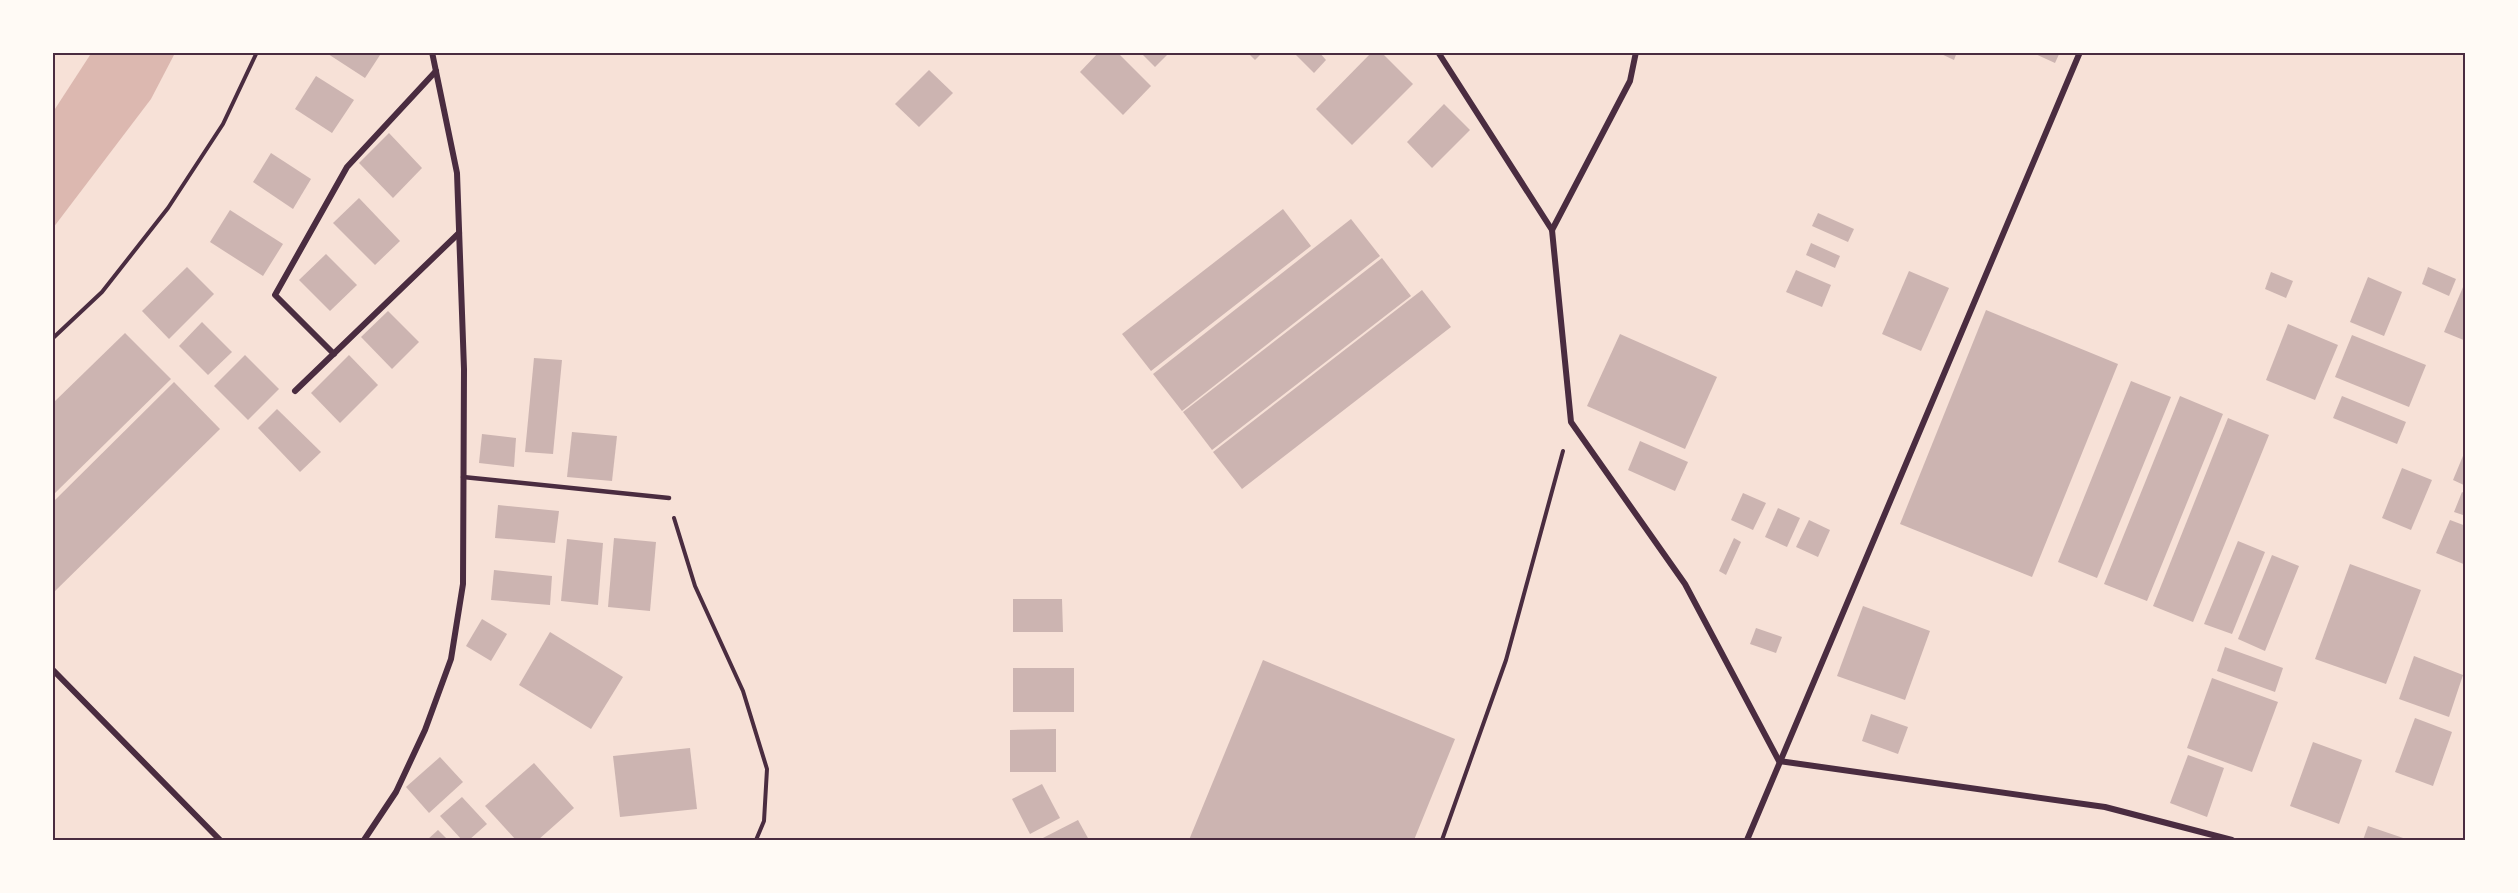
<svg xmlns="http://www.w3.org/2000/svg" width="2518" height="893" viewBox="0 0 2518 893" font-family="Lato,sans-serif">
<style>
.water{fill:#dcb8b0}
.building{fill:#ccb4b1}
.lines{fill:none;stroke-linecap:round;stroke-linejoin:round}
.path{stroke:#4a2c40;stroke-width:4}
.service{stroke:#4a2c40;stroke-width:4.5}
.minor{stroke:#4a2c40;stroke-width:6}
.neatline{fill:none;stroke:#4a2c40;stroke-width:2}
</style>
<rect width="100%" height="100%" fill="#f7e1d7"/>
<polygon class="water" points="92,52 175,53 151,99 53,228 53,112"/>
<g class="building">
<polygon points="325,52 376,52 380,55 365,78"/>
<polygon points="1099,52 1117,52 1151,86 1123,115 1080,72"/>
<polygon points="1140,52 1170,52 1155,67"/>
<polygon points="1247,52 1263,52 1255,60"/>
<polygon points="1293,52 1319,52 1326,60 1314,73"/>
<polygon points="1372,52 1381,52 1413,84 1352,145 1316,109"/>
<polygon points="1937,52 1957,52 1954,60"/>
<polygon points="2031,52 2060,52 2055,63"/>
<polygon points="929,70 953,93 919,127 895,104"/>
<polygon points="316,76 354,100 332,133 295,109"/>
<polygon points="1444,104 1470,130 1432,168 1407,142"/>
<polygon points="389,133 422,168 393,198 359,163"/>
<polygon points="271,153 311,179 293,209 253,182"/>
<polygon points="359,198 400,241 375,265 333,223"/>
<polygon points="1283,209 1311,246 1151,371 1122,334"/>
<polygon points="230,210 283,244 263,276 210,242"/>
<polygon points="1818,213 1854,229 1848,242 1812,226"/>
<polygon points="1351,219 1380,256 1182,411 1153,374"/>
<polygon points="1811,243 1840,256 1835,268 1806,255"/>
<polygon points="326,254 357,285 330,311 299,280"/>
<polygon points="1382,258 1411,296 1212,450 1183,412"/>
<polygon points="187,267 214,294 169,339 142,311"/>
<polygon points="2428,267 2456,279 2449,296 2422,284"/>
<polygon points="1796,270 1831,285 1822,307 1786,292"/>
<polygon points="1909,271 1949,288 1921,351 1882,334"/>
<polygon points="2271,272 2293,281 2286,298 2265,289"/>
<polygon points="2368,277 2402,292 2384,336 2350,322"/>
<polygon points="2466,280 2466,341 2444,332"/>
<polygon points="1422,290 1451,327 1242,489 1213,452"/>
<polygon points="1986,310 2118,364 2032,577 1900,524"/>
<polygon points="388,311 419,342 392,369 361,337"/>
<polygon points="202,322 232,352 208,375 179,346"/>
<polygon points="2288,324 2338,345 2315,400 2266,380"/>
<polygon points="125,333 171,379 52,496 52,404"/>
<polygon points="1620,334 1717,377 1685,449 1587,406"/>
<polygon points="2352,335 2426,365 2409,407 2335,377"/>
<polygon points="245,355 279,389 248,420 214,386"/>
<polygon points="349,355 378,385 340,423 311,393"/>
<polygon points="534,358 562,360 553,454 525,452"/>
<polygon points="2131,381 2171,397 2097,578 2058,562"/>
<polygon points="174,382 220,429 52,594 52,503"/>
<polygon points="2180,396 2223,414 2147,601 2104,584"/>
<polygon points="2342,396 2406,422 2397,444 2333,418"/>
<polygon points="277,409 321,452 300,472 258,428"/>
<polygon points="2228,418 2269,435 2193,622 2153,606"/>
<polygon points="572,432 617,436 612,481 567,477"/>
<polygon points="482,434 516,438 514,467 479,463"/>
<polygon points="1640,441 1688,462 1675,491 1628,470"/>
<polygon points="2465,451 2466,451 2466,486 2453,480"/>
<polygon points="2402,468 2432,480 2411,530 2382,518"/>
<polygon points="2462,492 2466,494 2466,516 2454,512"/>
<polygon points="1743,493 1766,503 1753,530 1731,520"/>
<polygon points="498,505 559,511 555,543 495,538"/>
<polygon points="1778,508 1800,518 1787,547 1765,537"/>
<polygon points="1809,520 1830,530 1818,557 1796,547"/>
<polygon points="2450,520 2466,526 2466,565 2436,553"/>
<polygon points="614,538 656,542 650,611 608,607"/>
<polygon points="1734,538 1741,542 1726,575 1719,571"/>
<polygon points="567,539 603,543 598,605 561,601"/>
<polygon points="2238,541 2265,552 2232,634 2204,624"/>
<polygon points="2272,555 2299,566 2265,651 2238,639"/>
<polygon points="2350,564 2421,590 2386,684 2315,659"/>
<polygon points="494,570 552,576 550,605 491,600"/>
<polygon points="1013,599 1062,599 1063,632 1013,632"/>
<polygon points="1863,606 1930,631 1905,700 1837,676"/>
<polygon points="482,619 507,634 491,661 466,646"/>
<polygon points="1756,628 1782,637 1776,653 1750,644"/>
<polygon points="550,632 623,677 591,729 519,685"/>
<polygon points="2225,647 2283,668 2275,692 2217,671"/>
<polygon points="2414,656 2463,675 2449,717 2399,699"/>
<polygon points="1263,660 1455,739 1414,840 1189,840"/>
<rect x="1013" y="668" width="61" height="44"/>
<polygon points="2212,678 2278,702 2252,772 2187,748"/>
<polygon points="1871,714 1908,727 1898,754 1862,741"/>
<polygon points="2415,718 2452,732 2433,786 2395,772"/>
<polygon points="1056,729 1056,772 1010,772 1010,730"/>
<polygon points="2313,742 2362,760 2339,824 2290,806"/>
<polygon points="690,748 697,809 620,817 613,756"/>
<polygon points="2188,755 2224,768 2207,817 2170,803"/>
<polygon points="440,757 463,782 429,813 406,787"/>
<polygon points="534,763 574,808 538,840 516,840 485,806"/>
<polygon points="1042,784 1060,818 1030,834 1012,799"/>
<polygon points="462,797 487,824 469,840 462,840 440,816"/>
<polygon points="1078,820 1089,840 1039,840"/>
<polygon points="2368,826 2409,840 2363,840"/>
<polygon points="438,830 448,840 427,840"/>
</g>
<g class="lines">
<g class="path">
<polyline points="52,339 102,292 168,208 223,124 257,52"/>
<polyline points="674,518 695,586 743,691 767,769 764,821 756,840"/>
<polyline points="1442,840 1506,660 1563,451"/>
</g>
<polyline class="service" points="463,477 669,498"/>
<g class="minor">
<polyline points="1438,52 1552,230"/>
<polyline points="1636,52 1630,81 1552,230 1571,422 1685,584 1779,761 2105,807 2232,840"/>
<polyline points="334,354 275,295 347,167 436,71"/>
<polyline points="295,391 459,233"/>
<polyline points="52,669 220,840"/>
<polyline points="364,840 396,792 425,730 451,659 463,584 464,369 457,173 432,52"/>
<polyline points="1747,840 2080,52"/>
</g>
</g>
<rect width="2518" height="893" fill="none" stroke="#fffaf5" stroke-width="108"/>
<rect x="54" y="54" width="2410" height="785" class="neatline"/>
</svg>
